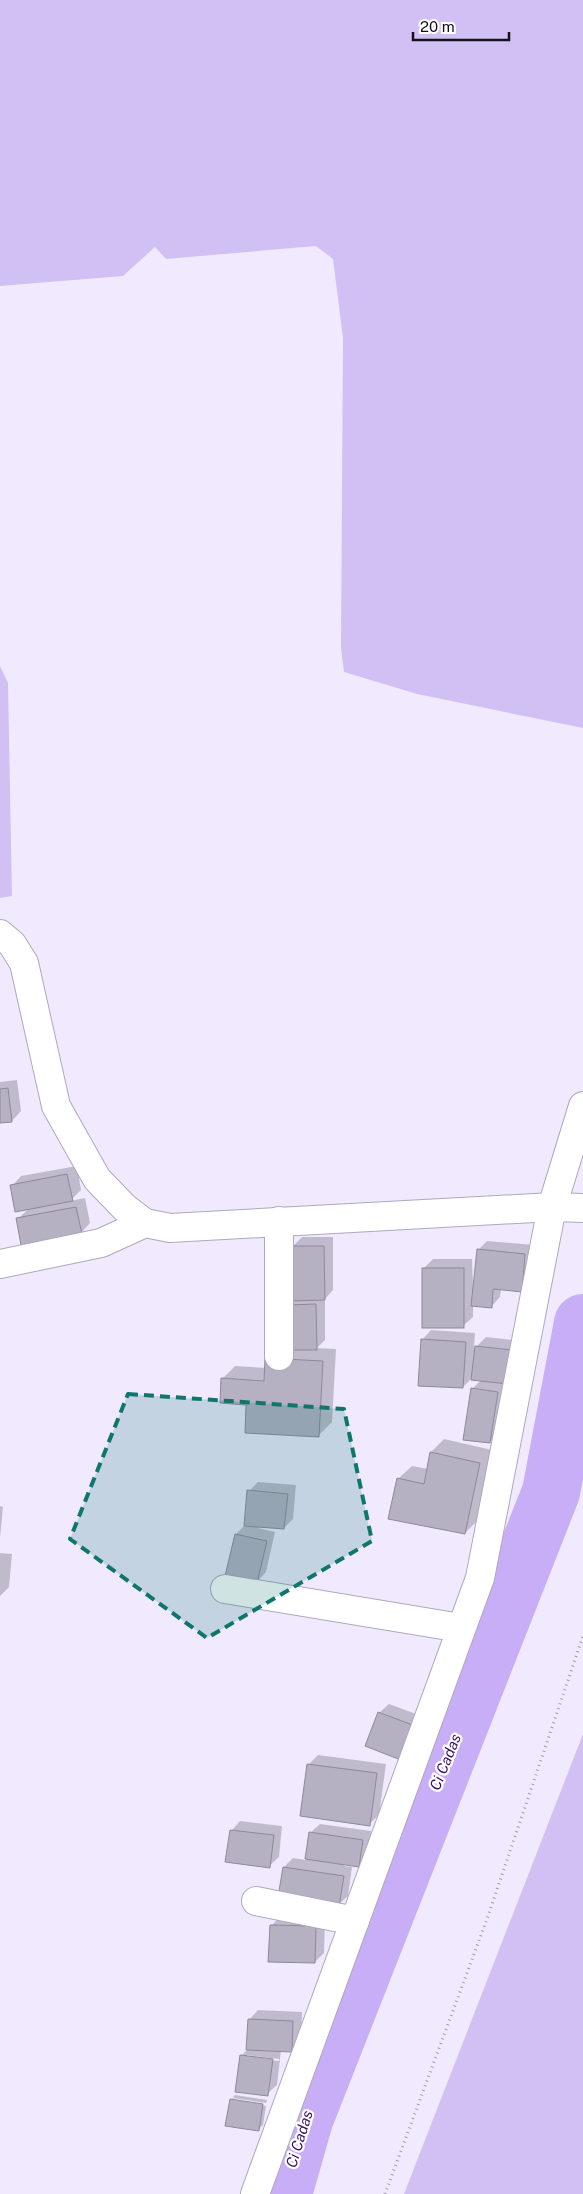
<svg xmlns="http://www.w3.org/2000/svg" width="583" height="2194" viewBox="0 0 583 2194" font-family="'Public Sans',sans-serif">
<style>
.green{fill:#d1c0f3}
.shadow{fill:#0003;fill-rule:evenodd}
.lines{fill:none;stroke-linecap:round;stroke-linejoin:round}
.river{stroke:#c8aef6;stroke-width:58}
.building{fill:#b6b0c3;stroke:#8f889b}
.minor-casing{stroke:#aea8bc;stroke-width:30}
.path{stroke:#a19cac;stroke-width:3;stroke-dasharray:1 4;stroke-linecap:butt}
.minor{stroke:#fff;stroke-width:28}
.marked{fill:#0f766e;fill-opacity:0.2;stroke:#0f766e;stroke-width:4;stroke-dasharray:10 6;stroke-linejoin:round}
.labels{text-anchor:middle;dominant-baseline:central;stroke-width:4.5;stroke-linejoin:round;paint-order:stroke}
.water-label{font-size:15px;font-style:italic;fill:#391264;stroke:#fff}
</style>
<rect width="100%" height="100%" fill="#f1eaff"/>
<g class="green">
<polygon points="0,0 583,0 583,728 417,694 344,672 341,648 343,338 333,259 316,246 166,259 155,247 123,276 0,286"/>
<polygon points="0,666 8,683 12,896 0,898"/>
<polygon points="583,1734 583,2194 404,2194"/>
</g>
<g class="shadow">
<polygon points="17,1080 21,1111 12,1121 0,1122 0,1082"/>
<polygon points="77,1166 81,1190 70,1201 85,1198 90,1223 81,1233 18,1219 29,1208 12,1186 21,1176"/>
<polygon points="302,1237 333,1237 333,1290 325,1299 325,1340 317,1348 336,1349 332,1422 318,1436 248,1404 222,1379 235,1366 266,1368 289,1306 295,1299 292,1247"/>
<polygon points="487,1241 534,1245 522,1290 501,1289 500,1297 491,1307 473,1305 473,1317 463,1326 423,1269 433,1259 472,1259 473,1286 474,1286 478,1250"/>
<polygon points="431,1330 475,1333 474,1349 486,1337 521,1341 499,1433 490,1442 472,1389 481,1380 471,1379 463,1387 422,1340"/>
<polygon points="444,1439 492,1450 478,1520 465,1533 398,1479 412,1466 428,1469 431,1452"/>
<polygon points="258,1482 296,1485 293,1519 284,1528 258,1526 258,1528 275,1532 266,1572 257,1582 227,1575 236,1534 245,1525 249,1491"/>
<polygon points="0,1506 3,1507 0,1538"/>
<polygon points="0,1553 12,1554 9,1587 0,1596"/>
<polygon points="389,1704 427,1718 405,1760 379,1713"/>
<polygon points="318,1755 386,1764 379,1815 369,1824 308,1765"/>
<polygon points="240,1821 282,1826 279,1857 269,1866 231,1831"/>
<polygon points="320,1824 371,1831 368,1856 359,1865 344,1863 344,1866 352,1867 348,1896 338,1905 284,1867 293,1858 306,1860 310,1833"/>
<polygon points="281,1916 325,1918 324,1953 315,1962 271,1926"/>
<path d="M258,2010L302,2012L301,2041L292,2051L281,2050L277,2085L267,2094L241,2056L247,2050L249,2020ZM247,2055L279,2059V2061L247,2058Z"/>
<polygon points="235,2095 267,2100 266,2103 233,2098 233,2101 266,2106 263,2125 258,2129 231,2100"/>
</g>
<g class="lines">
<polyline class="river" points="283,2194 304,2120 551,1492 583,1323"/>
</g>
<g class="building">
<polygon points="8,1088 12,1122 0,1123 0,1089"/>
<polygon points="67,1174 73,1201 15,1212 10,1185"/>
<polygon points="76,1207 82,1234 21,1245 16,1218"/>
<polygon points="291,1246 324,1246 325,1300 292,1301"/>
<polygon points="477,1249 525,1254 522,1292 493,1289 492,1308 471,1306"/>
<rect x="422" y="1268" width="42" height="60"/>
<polygon points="316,1304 317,1350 288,1350 287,1305"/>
<polygon points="421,1339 466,1342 463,1388 418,1386"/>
<polygon points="475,1346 512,1350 508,1384 471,1380"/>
<polygon points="265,1358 323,1361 319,1437 245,1433 246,1405 220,1403 221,1378 264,1381"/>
<polygon points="471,1388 498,1392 490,1443 463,1440"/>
<polygon points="430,1452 480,1463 465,1534 388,1519 397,1478 424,1484"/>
<polygon points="247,1490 288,1494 284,1529 244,1526"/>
<polygon points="235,1534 267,1541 257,1583 225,1576"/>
<polygon points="378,1712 418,1727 406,1762 365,1746"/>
<polygon points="307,1764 377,1773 370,1826 300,1816"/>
<polygon points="230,1830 274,1835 270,1868 225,1862"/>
<polygon points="309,1832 363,1840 359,1867 305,1859"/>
<polygon points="283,1867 344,1876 339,1906 278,1897"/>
<polygon points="270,1925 316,1926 315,1963 268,1962"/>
<polygon points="248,2019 293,2021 292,2052 246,2050"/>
<polygon points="240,2055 273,2059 268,2096 235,2092"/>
<polygon points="230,2099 263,2104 259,2131 225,2126"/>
</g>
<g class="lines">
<defs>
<g id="minor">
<polyline points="0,934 12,944 24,963 56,1106 97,1179 125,1208 145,1223 170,1228 552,1207 583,1208"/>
<polyline points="279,1221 279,1356"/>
<polyline points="0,1264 101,1243 145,1223"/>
<polyline points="225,1589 461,1628"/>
<polyline points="256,1901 355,1921"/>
<polyline points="255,2194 480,1578 552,1207 583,1106"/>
</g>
</defs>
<use href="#minor" class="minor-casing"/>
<polyline class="path" points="385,2194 487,1919 583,1636"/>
<use href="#minor" class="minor"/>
</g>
<path class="marked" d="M128,1394L344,1409L372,1541L207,1638L70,1539Z"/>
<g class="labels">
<g class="water-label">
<text transform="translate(445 1762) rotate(-68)">Ci Cadas</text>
<text transform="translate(299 2139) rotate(-73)">Ci Cadas</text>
</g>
</g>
<path d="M413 32v8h96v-8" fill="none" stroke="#15131a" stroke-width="2.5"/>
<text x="420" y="32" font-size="15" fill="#15131a" stroke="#ffffff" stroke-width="4" paint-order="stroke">20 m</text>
</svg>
